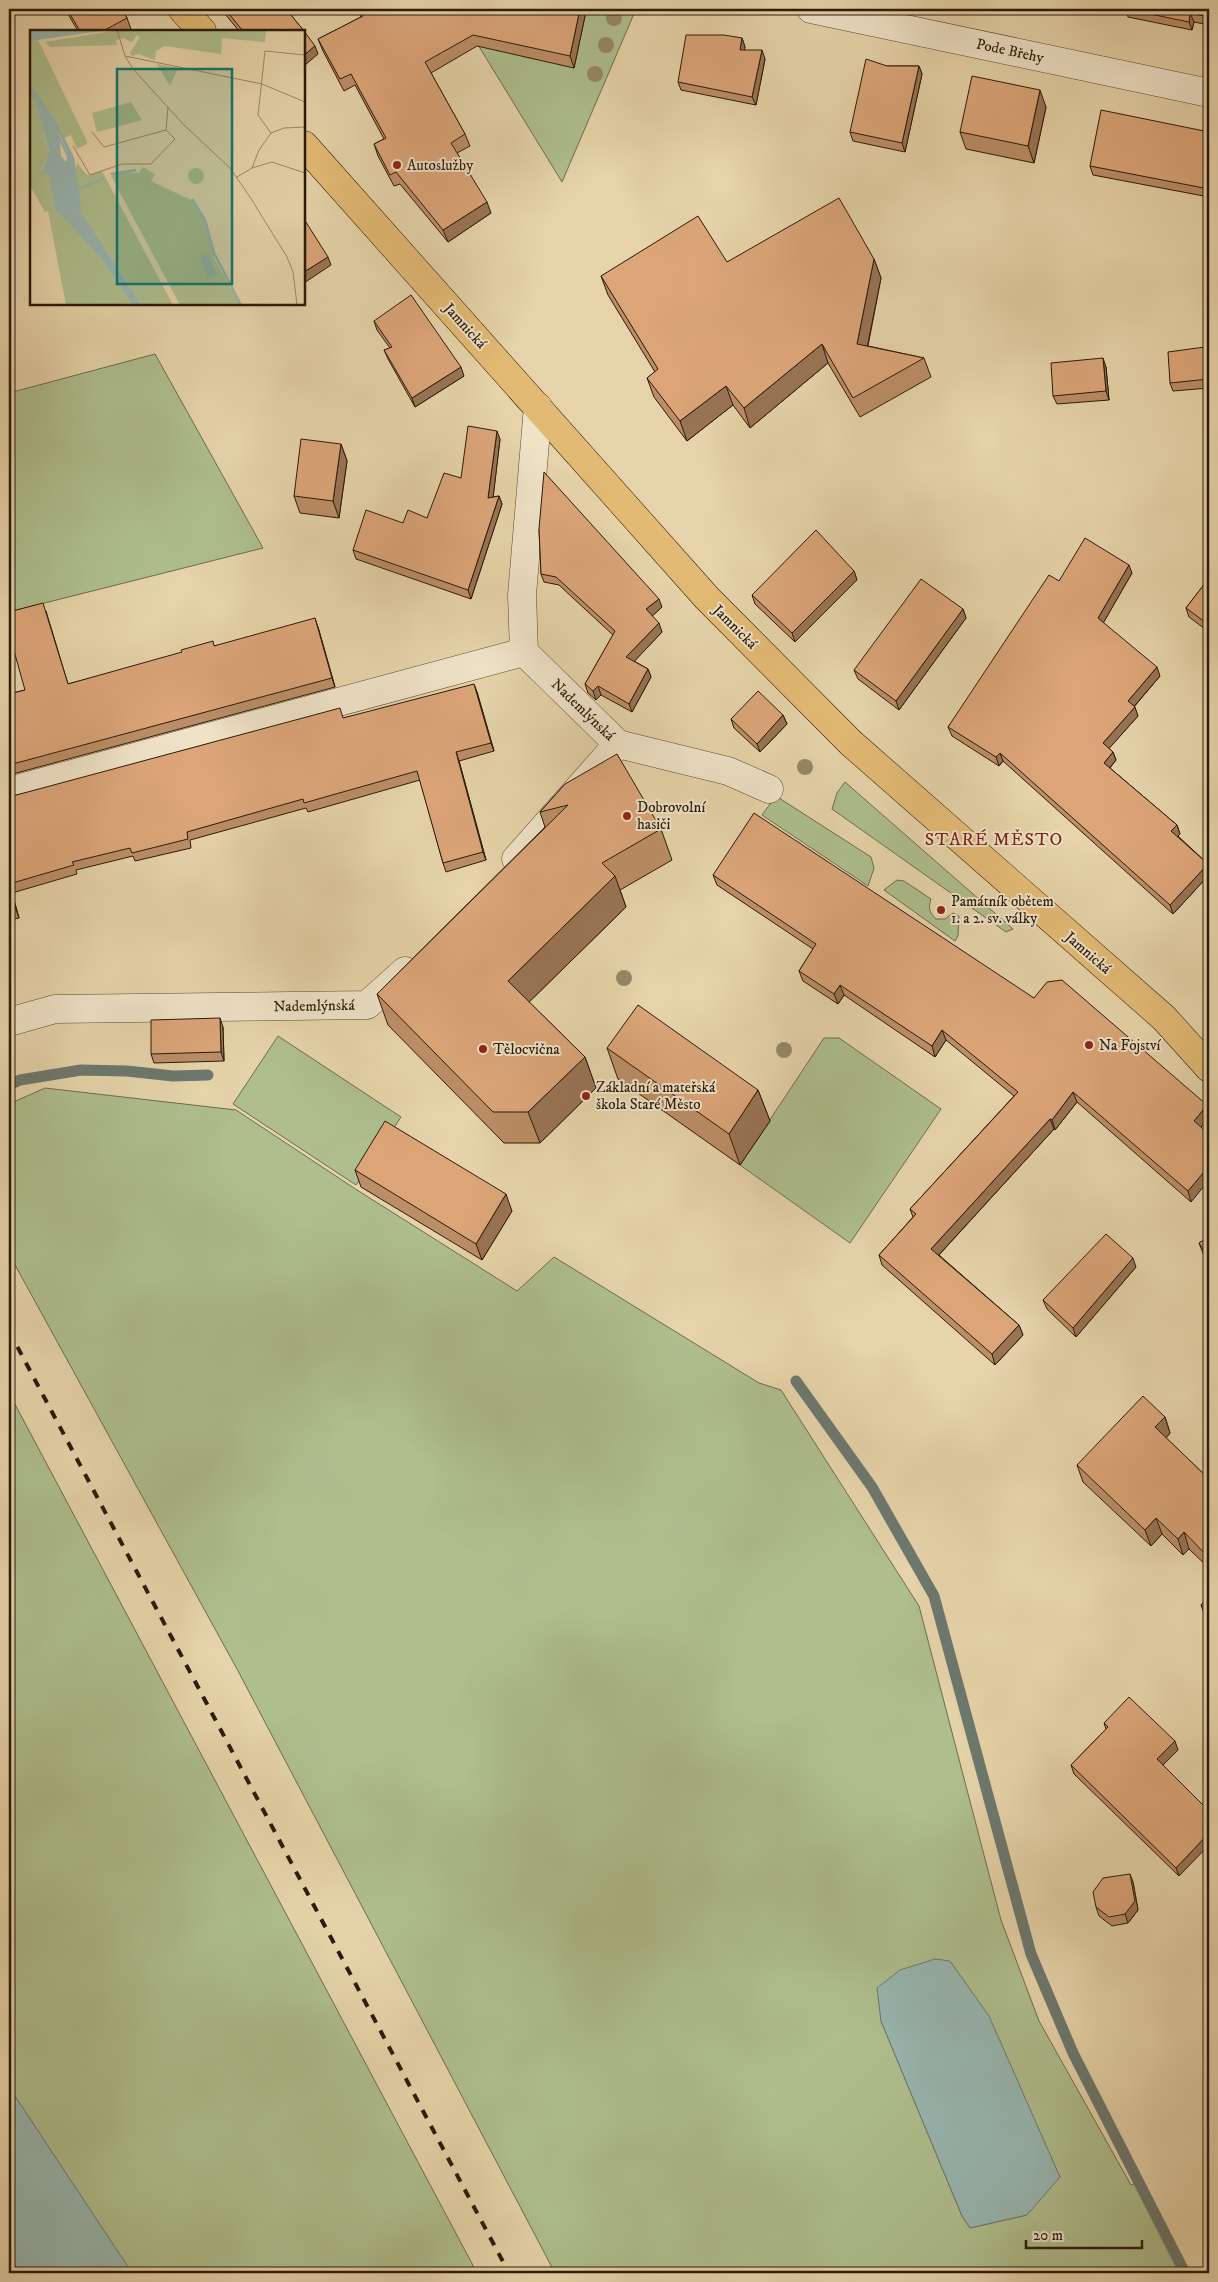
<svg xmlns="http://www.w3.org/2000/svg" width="1218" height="2282" viewBox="0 0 1218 2282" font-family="'IM FELL DW Pica',serif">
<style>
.green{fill:#aebe8d;stroke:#6c6c4c;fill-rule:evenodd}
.water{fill:#98b6b0;stroke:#6c786e}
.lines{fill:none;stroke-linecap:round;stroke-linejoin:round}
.stream{stroke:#6c786e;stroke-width:11}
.minor-casing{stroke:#594832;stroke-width:29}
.major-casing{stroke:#2a1a0a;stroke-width:29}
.minor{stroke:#efe2c7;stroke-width:28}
.major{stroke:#e3ba74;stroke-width:28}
.rail{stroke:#2a1a0a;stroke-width:4;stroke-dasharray:9 9;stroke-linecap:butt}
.tree{fill:#958867}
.wall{fill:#bc8e67;stroke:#2a1a0a}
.shaded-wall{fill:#997454;stroke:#2a1a0a}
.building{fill:#dba578;stroke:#2a1a0a}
.poi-dot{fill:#8f2418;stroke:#efe2c7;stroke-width:2}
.labels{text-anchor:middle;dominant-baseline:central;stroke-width:4;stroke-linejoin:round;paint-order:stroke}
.street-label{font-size:15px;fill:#2a1a0a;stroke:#efe2c7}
.poi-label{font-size:15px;fill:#2a1a0a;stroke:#efe2c7;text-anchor:start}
.quarter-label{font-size:18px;letter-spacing:1px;fill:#7a1f14;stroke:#efe2c7}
.inset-river{fill:none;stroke:#98b6b0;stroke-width:2.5}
.inset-road{fill:none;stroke:#9b8969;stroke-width:1}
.view{fill:#0f766e;fill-opacity:0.15;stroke:#0f766e;stroke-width:2.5}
.inset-edge{fill:none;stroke:#2a1a0a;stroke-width:2.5}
</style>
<rect width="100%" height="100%" fill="#e6d3a9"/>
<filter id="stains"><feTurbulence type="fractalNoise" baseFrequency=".004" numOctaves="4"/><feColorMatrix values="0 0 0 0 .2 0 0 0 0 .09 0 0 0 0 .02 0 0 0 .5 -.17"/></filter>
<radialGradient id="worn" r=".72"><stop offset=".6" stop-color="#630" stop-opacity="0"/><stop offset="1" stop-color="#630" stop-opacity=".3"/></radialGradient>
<g class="green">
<polygon points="456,9 636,9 562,182"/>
<polygon points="155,354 263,548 9,612 9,393"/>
<polygon points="845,782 1013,929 1006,932 832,809 837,793"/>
<polygon points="779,798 871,857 874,868 868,886 762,815 773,800"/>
<path d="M897,880L904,881L931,899C928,908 929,912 936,919H945L953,913L959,916L958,936L955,941L884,890Z"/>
<polygon points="278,1036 401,1117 356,1185 233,1104"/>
<polygon points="824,1038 839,1038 941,1109 850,1243 740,1165"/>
<path d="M45,1088L236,1110L357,1190L517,1291L554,1257L759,1383L781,1390L919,1606L1001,1920L1039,2021L1131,2185L1138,2182L1185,2273H555L237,1669L9,1254V1104ZM881,2021L1027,2215L970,2228L962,2216Z"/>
<polygon points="9,1393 477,2273 131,2273 9,2088"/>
</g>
<g class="water">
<polygon points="935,1959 950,1961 989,2016 1060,2177 1027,2215 970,2228 962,2216 881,2021 877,1988 900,1970"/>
<polygon points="9,2087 132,2273 20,2273 9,2257"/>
</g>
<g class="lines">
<g class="stream">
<polyline points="9,1085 20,1080 81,1070 127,1071 173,1076 208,1075"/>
<polyline points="796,1381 872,1487 934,1596 1031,1954 1073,2053 1185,2273"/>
</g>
<defs>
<g id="minor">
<polyline points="811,9 1209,93"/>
<polyline points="618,744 728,771 769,789"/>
<polyline points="9,791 524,652"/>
<polyline points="516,859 618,744 524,652 522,595 538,407"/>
<polyline points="9,1022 55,1009 367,1005 405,971"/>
</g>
<g id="major">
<polyline points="182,9 202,31"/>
<polyline points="304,145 707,598 851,743 1164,1018 1209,1068"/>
</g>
</defs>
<use href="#minor" class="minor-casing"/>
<use href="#major" class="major-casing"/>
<use href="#minor" class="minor"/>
<use href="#major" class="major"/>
<polyline class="rail" points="9,1331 509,2273"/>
</g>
<g class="tree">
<circle cx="614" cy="18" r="8"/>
<circle cx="606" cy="45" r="8"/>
<circle cx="595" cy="74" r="8"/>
<circle cx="805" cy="767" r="8"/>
<circle cx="624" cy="978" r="8"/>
<circle cx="784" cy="1050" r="8"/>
</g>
<g class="wall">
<polygon points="65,9 122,9 127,18 131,29 127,31 78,31"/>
<polygon points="221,9 286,9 304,31 239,31"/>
<polygon points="357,9 583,9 585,16 574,68 477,46 431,73 465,134 470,146 457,153 491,213 448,242 400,184 394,186 378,156 374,144 384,139 355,85 344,91 323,51 318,39 361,17"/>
<polygon points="1125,9 1209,9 1209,25 1194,22 1192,30 1128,17"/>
<polygon points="742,38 745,47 744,50 765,59 756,105 681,90 678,82"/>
<polygon points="887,66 919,66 922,74 905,152 853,141 850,132"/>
<polygon points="1046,107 1034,163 966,149 960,132"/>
<polygon points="1209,132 1209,197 1093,175 1090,166"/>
<polygon points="874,259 881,278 868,346 924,358 931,377 860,417 828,363 750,428 733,405 687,441 654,397 647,378 655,372 608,295 601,276 727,262"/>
<polygon points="374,321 464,376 415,407 388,359 384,350 390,348 377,330"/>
<polygon points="1205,347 1209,356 1209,388 1173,391 1170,383"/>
<polygon points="1106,367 1109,400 1057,404 1053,396"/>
<polygon points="500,439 493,497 499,496 502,504 471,599 356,559 353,550 403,523 427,518 461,478"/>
<polygon points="341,444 347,461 339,518 300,513 294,496"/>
<polygon points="539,529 662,607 652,616 662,632 634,661 648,669 651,677 632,712 601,695 596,700 588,693 585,684 613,635 559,585 544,582 541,574"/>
<polygon points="854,571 857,580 795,642 755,604 752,595"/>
<polygon points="1132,573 1103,623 1160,676 1134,707 1138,716 1109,748 1113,752 1116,760 1110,768 1177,825 1180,834 1178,836 1208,864 1209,868 1209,875 1173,914 1003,761 999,766 952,736 948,727 1059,581"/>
<polygon points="1209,578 1209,632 1189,617 1186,608"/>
<polygon points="963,609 966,618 899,710 858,679 854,670"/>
<polygon points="46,611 68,684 214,646 318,627 335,687 9,775 9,694 25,690"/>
<polygon points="477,692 494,751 459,761 486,860 446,872 443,863 420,780 308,812 306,808 190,840 191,848 135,861 133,856 76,870 77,874 12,893 19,918 9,920 9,797 343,718"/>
<polygon points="783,715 787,724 760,752 734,728 731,719"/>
<polygon points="565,784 661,829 672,860 620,890 626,907 529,1002 585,1057 596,1088 540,1143 504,1143 388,1025 377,994 545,827 540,812"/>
<polygon points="713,875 1034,998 1209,1111 1209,1117 1201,1127 1191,1202 1077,1102 1055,1130 1054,1129 939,1255 1019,1325 1023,1335 995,1365 882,1265 879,1255 913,1217 910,1209 1014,1096 946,1040 935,1057 844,995 838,1004 803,981 799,971 813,949 717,885"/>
<polygon points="223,1027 224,1061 154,1063 151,1054"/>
<polygon points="607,1048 758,1090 770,1121 740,1165 618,1079"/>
<polygon points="355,1170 512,1211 482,1260 361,1187"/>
<polygon points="1209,1237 1209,1269 1199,1243"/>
<polygon points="1136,1267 1076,1337 1047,1309 1043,1300"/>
<polygon points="1165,1417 1170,1433 1166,1438 1209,1479 1209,1568 1189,1549 1183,1555 1162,1534 1151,1546 1083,1482 1077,1465"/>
<polygon points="1209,1596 1209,1623 1207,1621 1201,1605"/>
<polygon points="1104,1723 1178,1750 1163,1765 1179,1876 1074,1774 1071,1765 1106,1729"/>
<polygon points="1133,1882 1138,1910 1128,1923 1112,1926 1099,1916 1096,1907"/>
</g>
<g class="shaded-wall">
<polygon points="580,9 583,9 585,16 574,68 570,56"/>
<polygon points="1190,13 1194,22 1192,30 1189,22"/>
<polygon points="742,38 745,47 743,59 740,50"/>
<polygon points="315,46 318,54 304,66 304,55"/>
<polygon points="762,50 765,59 756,105 752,97"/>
<polygon points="919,66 922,74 905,152 902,143"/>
<polygon points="1040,90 1046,107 1034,163 1028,146"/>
<polygon points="487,202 491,213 448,242 443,230"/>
<polygon points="328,257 331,265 304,283 304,272"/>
<polygon points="874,259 881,278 864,363 857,344"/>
<polygon points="822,344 828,363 750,428 744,408"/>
<polygon points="1205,347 1209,356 1209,380 1209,379"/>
<polygon points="1103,358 1106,367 1109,400 1106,391"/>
<polygon points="461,367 464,376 415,407 412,398"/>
<polygon points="726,386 733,405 687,441 680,421"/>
<polygon points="497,431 500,439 492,507 488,498"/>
<polygon points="341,444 347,461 339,518 333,501"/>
<polygon points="499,496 502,504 471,599 468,590"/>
<polygon points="1129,565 1132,573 1101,627 1098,618"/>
<polygon points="854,571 857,580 795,642 792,633"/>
<polygon points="659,599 662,607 650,618 646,609"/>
<polygon points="963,609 966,618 899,710 896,701"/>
<polygon points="315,618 318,627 335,687 332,678"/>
<polygon points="659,623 662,632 630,666 626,657"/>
<polygon points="1157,667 1160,676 1131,710 1128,701"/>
<polygon points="648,669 651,677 632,712 629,704"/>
<polygon points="474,684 477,692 494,751 491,743"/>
<polygon points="598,686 601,695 596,700 593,691"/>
<polygon points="1135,707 1138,716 1106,752 1103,743"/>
<polygon points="783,715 787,724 760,752 757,744"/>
<polygon points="456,752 459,761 486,860 483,852"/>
<polygon points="1113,752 1116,760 1107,771 1104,763"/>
<polygon points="1000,753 1003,761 999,766 996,757"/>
<polygon points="1177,825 1180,834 1175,839 1171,831"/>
<polygon points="1208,864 1209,868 1209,875 1173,914 1170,905"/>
<polygon points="615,876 626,907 519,1012 508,981"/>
<polygon points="9,884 12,893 19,918 16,909"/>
<polygon points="840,985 844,995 838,1004 834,994"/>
<polygon points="220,1018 223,1027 224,1061 221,1052"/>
<polygon points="942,1030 946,1040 935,1057 932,1046"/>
<polygon points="585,1057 596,1088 540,1143 528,1112"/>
<polygon points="758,1090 770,1121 740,1165 729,1134"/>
<polygon points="1073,1092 1077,1102 1055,1130 1052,1120"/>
<polygon points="1207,1105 1209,1111 1209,1117 1198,1131 1194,1121"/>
<polygon points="1050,1119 1054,1129 935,1259 931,1249"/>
<polygon points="1209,1166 1209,1180 1191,1202 1188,1191"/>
<polygon points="506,1194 512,1211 482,1260 476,1244"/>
<polygon points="1133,1258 1136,1267 1076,1337 1073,1328"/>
<polygon points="1019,1325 1023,1335 995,1365 992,1354"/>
<polygon points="1165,1417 1170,1433 1161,1444 1155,1427"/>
<polygon points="1156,1518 1162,1534 1151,1546 1145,1530"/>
<polygon points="1184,1532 1189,1549 1183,1555 1178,1539"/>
<polygon points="1175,1741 1178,1750 1160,1768 1157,1759"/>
<polygon points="1209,1833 1209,1845 1179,1876 1176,1868"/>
<polygon points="1130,1874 1133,1882 1138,1910 1128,1923 1125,1914"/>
</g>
<g class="building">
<polygon points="67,9 122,9 127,18 103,31 80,31"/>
<polygon points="225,9 286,9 304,31 243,31"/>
<polygon points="359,9 580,9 570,56 473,35 425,62 465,134 451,143 487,202 443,230 396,172 390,175 374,144 386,138 351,74 340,79 318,39 363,16"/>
<polygon points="1126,9 1209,9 1209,17 1190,13 1189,22"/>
<polygon points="304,31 315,46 304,55"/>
<polygon points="686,35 724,35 742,38 740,50 762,50 752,97 678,82"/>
<polygon points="866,59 887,66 919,66 902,143 850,132"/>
<polygon points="972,76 1040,90 1028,146 960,132"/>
<polygon points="1101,110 1209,132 1209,189 1090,166"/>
<polygon points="839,198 874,259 857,344 924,358 853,398 822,344 744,408 726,386 680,421 647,378 658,369 601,276 698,216 727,262"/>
<polygon points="304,219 328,257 304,272"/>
<polygon points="411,295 461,367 412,398 384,350 392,347 374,321"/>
<polygon points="1205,347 1209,379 1170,383 1168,352"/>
<polygon points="1103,358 1106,391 1053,396 1051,363"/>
<polygon points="468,426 497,431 488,498 499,496 468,590 353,550 366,510 403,523 408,510 427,518 444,473 461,478"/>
<polygon points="301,439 341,444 333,501 294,496"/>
<polygon points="544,472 659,599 646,609 659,623 626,657 648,669 629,704 598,686 593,691 585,684 615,631 556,577 541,574 539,529"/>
<polygon points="816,530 854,571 792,633 752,595"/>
<polygon points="1085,538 1129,565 1098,618 1157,667 1128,701 1135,707 1103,743 1113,752 1104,763 1177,825 1171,831 1208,864 1170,905 1000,753 996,757 948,727 1049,575 1059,581"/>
<polygon points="1209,578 1209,625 1186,608"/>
<polygon points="921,579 963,609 896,701 854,670"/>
<polygon points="43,603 68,684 182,652 181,650 213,641 214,646 315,618 332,678 9,765 9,694 25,690 9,633 9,612"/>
<polygon points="474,684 491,743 456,752 483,852 443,863 417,771 304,803 303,799 187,832 188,839 132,853 130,848 72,862 74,865 9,884 16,909 9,911 9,797 340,708 343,718"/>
<polygon points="758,691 783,715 757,744 731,719"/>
<polygon points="617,754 661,829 602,863 615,876 508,981 585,1057 528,1112 493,1112 377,994 568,805 540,812 565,784"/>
<polygon points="754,813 1034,998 1047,982 1062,980 1207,1105 1194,1121 1209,1134 1209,1166 1188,1191 1073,1092 1052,1120 1050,1119 931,1249 1019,1325 992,1354 879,1255 916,1214 910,1209 1018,1092 942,1030 932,1046 840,985 834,994 799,971 816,944 713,875"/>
<polygon points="638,1005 758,1090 729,1134 607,1048"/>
<polygon points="220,1018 221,1052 151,1054 151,1020"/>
<polygon points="385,1121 506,1194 476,1244 355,1170"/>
<polygon points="1106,1234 1133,1258 1073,1328 1043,1300"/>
<polygon points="1209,1237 1209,1258 1199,1243"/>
<polygon points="1143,1396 1165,1417 1155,1427 1209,1479 1209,1558 1184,1532 1178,1539 1156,1518 1145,1530 1077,1465"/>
<polygon points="1209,1596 1209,1612 1201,1605"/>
<polygon points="1129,1697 1175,1741 1157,1759 1209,1811 1209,1833 1176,1868 1071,1765 1108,1727 1104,1723"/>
<polygon points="1130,1874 1135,1901 1125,1914 1109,1917 1096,1907 1093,1892 1103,1878"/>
</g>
<g class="poi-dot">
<circle cx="397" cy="165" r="5"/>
<circle cx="627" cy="816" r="5"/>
<circle cx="941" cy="910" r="5"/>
<circle cx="1089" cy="1045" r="5"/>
<circle cx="483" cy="1049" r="5"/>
<circle cx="586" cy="1096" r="5"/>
</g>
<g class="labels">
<g class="street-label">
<text transform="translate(1010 51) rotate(12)">Pode Břehy</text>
<text transform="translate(465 326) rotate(48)">Jamnická</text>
<text transform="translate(735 627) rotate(45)">Jamnická</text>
<text transform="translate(583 710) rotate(44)">Nademlýnská</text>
<text transform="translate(1088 953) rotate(41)">Jamnická</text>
<text transform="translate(314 1006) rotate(-1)">Nademlýnská</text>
</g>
<g class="poi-label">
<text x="407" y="165">Autoslužby</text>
<text x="637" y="807">Dobrovolní<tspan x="637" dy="17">hasiči</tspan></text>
<text x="951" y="901">Památník obětem<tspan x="951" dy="17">1. a 2. sv. války</tspan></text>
<text x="1099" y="1045">Na Fojství</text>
<text x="493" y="1049">Tělocvična</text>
<text x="596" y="1087">Základní a mateřská<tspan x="596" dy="17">škola Staré Město</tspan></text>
</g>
<g class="quarter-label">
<text x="994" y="840">STARÉ MĚSTO</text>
</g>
</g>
<g transform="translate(30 30)">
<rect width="275" height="275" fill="#e6d3a9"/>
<path d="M90,0H236L235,12L192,8L191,24L135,16L126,21L125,30L108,24L102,26L100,23L110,7L107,5L102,12L93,8L86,10L87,15L20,17L15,12ZM8,10L57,111V114L47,119L41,105L34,108L0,54V11ZM127,34L148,38L140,56L132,43ZM0,65L5,71L19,121L12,141L18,136L24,178L70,228L103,275H36L18,181L15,182L0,156ZM101,72L112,90L67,102L62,83ZM47,133L57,145L72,141L143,275H112L52,183L45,143ZM113,137L125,144L121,151L161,170L174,190L185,230L210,274L150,275L81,146L91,142L109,143ZM158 146a8 8 0 1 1 16 0a8 8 0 1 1-16 0Z" fill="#aebe8d"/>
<path d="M0,0H78L0,11ZM0,54L25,89L44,127L52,183L112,275H103L70,228L24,178L19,145L12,143L19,120L5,71L0,65ZM29,103L38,123L36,132L31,126ZM177,224L187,244L178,249L170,227Z" fill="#98b6b0" fill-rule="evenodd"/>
<path class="inset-river" d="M23,95L40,130M81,144L106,140M46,160L74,148M162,169L175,190L184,223L211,275"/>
<path class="inset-road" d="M87,0L95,26L103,39L154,95L200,138L220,167L257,227L263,242L267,275M95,26L232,54L275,72M62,102L74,117L136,100M241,103L228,85L235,21L275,25M43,116L60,145L92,134H121L145,109L136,100L138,77M222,138L242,132L275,143M207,147L222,138L229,120L241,103L254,98L275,97"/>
<path class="view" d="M87,39H202V254H87Z"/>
<rect width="275" height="275" class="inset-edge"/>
</g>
<rect width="1218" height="2282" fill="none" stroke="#e6d3a9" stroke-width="30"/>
<rect x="10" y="10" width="1198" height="2262" fill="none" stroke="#2a1a0a" stroke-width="2.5"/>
<rect x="15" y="15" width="1188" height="2252" fill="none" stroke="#2a1a0a"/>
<path d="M1026 2240v8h116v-8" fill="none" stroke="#2a1a0a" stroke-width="2.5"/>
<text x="1033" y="2240" font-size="15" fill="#2a1a0a" stroke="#efe2c7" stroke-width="4" paint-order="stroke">20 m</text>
<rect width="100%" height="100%" filter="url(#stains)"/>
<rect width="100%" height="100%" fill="url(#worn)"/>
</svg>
